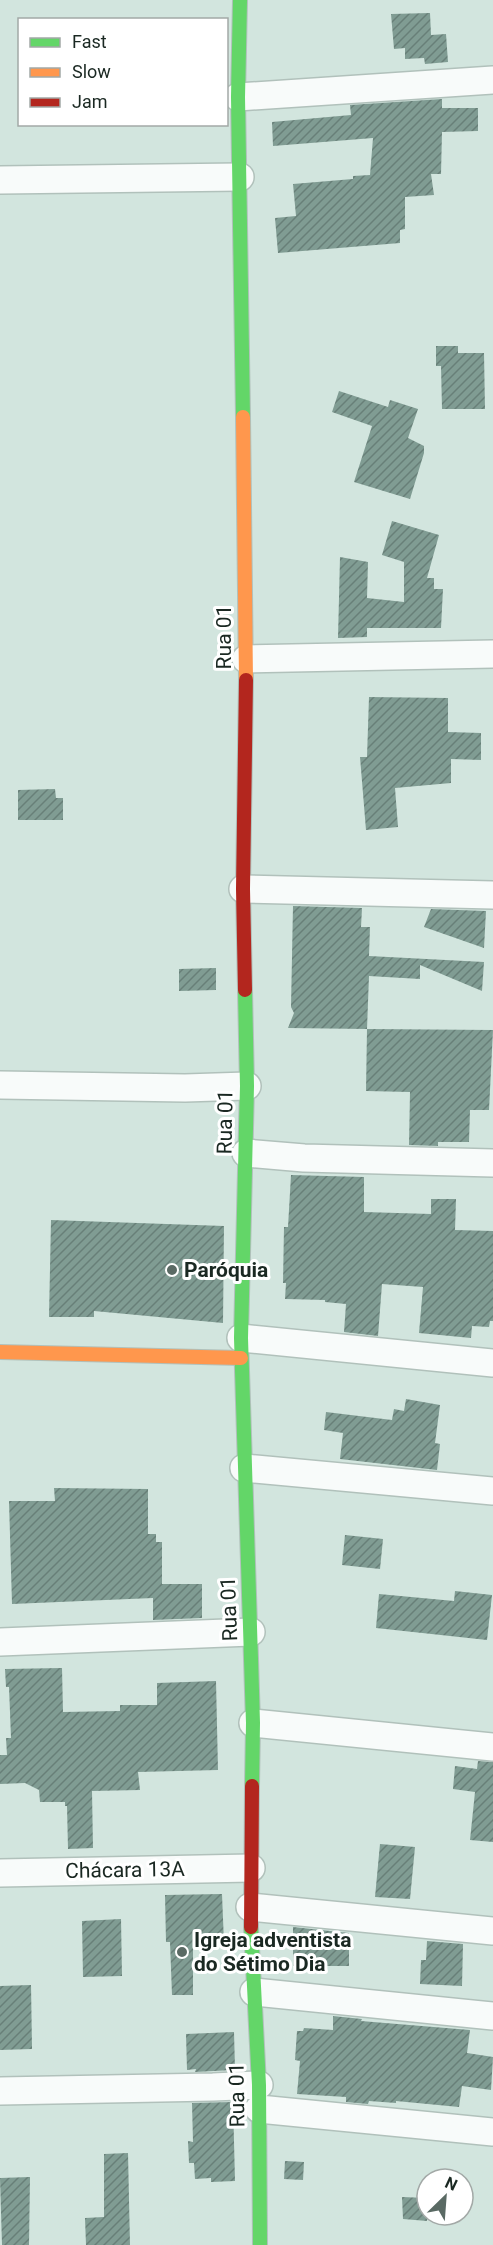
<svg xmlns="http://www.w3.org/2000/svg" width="493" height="2245" viewBox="0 0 493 2245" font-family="Roboto,sans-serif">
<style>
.building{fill:url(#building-hatch)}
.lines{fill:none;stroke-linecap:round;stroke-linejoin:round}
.street-casing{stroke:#b1c1bb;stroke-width:30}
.fast-casing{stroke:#b1c1bb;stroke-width:16}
.slow-casing{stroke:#b1c1bb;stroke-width:16}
.jam-casing{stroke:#b1c1bb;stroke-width:16}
.street{stroke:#f8fbfa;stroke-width:27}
.fast{stroke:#63d668;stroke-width:14}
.slow{stroke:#ff974d;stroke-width:14}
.jam{stroke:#b3261e;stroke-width:14}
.poi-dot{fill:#5a6a64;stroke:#fff;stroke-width:2}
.labels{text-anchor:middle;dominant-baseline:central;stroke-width:6;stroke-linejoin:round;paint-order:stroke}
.street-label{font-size:21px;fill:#1a2822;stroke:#fff}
.poi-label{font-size:21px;font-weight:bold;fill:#1a2822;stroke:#fff;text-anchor:start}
</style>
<defs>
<pattern id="building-hatch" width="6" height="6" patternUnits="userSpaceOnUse" patternTransform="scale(1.5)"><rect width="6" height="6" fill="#809c93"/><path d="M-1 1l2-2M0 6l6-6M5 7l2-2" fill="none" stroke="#687f78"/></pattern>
</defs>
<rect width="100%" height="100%" fill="#d2e5de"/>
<g class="building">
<polygon points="430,13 431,35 446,34 448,62 425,64 424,58 405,59 405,48 394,49 391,14"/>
<polygon points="442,99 442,108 478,108 478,131 442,132 441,174 431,174 434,195 405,197 405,229 400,230 400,243 278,253 275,218 296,216 293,184 353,179 353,176 370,175 373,138 273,146 272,122 351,115 350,105"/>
<polygon points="436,346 458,346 458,353 484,353 485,409 442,409 441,366 436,366"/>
<polygon points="339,391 388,407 390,400 418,409 408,438 424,446 424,453 410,499 354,482 372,426 332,412"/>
<polygon points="392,521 439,535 427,578 434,578 434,589 443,589 441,628 367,628 367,637 338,638 340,557 368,562 367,598 404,602 404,562 382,555"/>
<polygon points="369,697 448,698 448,732 481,733 481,760 451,759 451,783 395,788 398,827 366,830 360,757 367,757"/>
<polygon points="55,789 56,798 63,798 63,820 18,820 18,790"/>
<polygon points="293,906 362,908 361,927 370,927 369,956 484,962 482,991 420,965 420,979 369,976 367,1029 493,1030 489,1110 470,1110 469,1142 438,1142 438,1146 409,1145 410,1092 366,1091 367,1029 288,1028 294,1013 291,1007"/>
<polygon points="431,909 486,911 484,948 424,927"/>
<polygon points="216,968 216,990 179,991 179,969"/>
<polygon points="291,1175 364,1177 364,1212 431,1214 431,1199 456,1199 455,1230 493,1231 493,1321 490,1321 489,1327 472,1326 471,1338 419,1333 423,1287 382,1284 378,1336 344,1332 346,1304 325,1302 325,1300 285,1299 286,1283 283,1283 284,1227 288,1227"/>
<polygon points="51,1220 224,1226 223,1323 94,1311 94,1317 49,1317"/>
<polygon points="406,1399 440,1405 435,1443 440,1444 437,1470 340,1459 343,1433 324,1430 326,1412 392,1420 394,1409 404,1411"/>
<polygon points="54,1488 148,1489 148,1534 156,1534 156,1542 162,1542 162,1584 202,1584 202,1618 153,1620 153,1598 12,1604 9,1501 55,1501"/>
<polygon points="345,1535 383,1539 380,1569 342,1565"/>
<polygon points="455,1591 492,1595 487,1640 376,1628 379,1594 454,1601"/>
<polygon points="62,1668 63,1712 120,1711 120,1705 157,1705 157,1683 216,1681 218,1770 138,1772 140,1790 92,1791 93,1848 68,1849 67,1806 65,1806 65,1802 40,1802 39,1790 25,1783 0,1784 0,1755 7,1755 6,1738 11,1738 9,1687 6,1687 5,1669"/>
<polygon points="478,1761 493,1762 493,1842 470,1840 475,1792 453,1789 455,1766 477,1769"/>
<polygon points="380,1844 415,1847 410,1899 375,1897"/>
<polygon points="222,1894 224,1943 193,1942 193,1995 172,1995 170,1942 166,1942 165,1895"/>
<polygon points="121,1919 122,1976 83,1977 82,1921"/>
<polygon points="293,1927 349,1933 349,1966 293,1966"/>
<polygon points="427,1941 463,1944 462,1986 420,1984 421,1960 426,1960"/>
<polygon points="31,1985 32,2049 0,2050 0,1986"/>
<polygon points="333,2016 362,2019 361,2021 470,2030 467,2053 493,2057 491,2090 462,2086 459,2107 396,2101 396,2103 369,2101 368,2104 346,2102 346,2097 297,2094 300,2061 295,2060 297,2031 303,2031 304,2028 333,2030"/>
<polygon points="234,2032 235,2069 233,2070 195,2072 196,2069 187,2070 186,2034"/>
<polygon points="233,2102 235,2181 211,2182 211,2178 195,2179 194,2163 189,2163 188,2141 193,2142 192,2103"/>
<polygon points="128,2153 130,2245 86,2245 85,2218 104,2217 104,2154"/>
<polygon points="285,2161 304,2162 303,2180 284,2179"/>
<polygon points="30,2177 29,2245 2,2245 0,2178"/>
<polygon points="402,2197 427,2198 427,2221 403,2219"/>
</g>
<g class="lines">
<defs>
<g id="street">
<polyline points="238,97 493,80"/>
<polyline points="0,180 240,177"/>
<polyline points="246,659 493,654"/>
<polyline points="243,889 493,895"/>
<polyline points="0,1085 185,1088 247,1086"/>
<polyline points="246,1153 304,1158 493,1163"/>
<polyline points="241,1338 493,1363"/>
<polyline points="244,1468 493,1491"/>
<polyline points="0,1642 251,1632"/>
<polyline points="253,1723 493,1747"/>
<polyline points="0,1873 251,1868"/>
<polyline points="250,1907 493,1931"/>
<polyline points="254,1992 493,2016"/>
<polyline points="0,2091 213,2087 259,2085"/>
<polyline points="259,2109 493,2132"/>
</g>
<g id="fast">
<polyline points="240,0 238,97 243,417"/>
<polyline points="245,990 247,1086 241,1338 253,1723 252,1786"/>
<polyline points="251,1927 259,2085 260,2245"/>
</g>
<g id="slow">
<polyline points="243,417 246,680"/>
<polyline points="0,1352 241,1358"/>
</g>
<g id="jam">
<polyline points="245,990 243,889 246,680"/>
<polyline points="251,1927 252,1786"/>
</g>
</defs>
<use href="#street" class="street-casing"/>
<use href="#fast" class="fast-casing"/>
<use href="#slow" class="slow-casing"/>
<use href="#jam" class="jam-casing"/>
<use href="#street" class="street"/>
<use href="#fast" class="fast"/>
<use href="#slow" class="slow"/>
<use href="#jam" class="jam"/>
</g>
<g class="poi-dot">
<circle cx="172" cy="1270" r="6"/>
<circle cx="182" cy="1952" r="6"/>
</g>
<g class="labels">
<g class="street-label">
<text transform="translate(224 637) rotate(-90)">Rua 01</text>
<text transform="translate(225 1122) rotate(-89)">Rua 01</text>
<text transform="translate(229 1609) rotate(-92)">Rua 01</text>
<text transform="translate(125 1870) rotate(-1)">Chácara 13A</text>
<text transform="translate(237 2095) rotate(-91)">Rua 01</text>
</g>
<g class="poi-label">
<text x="184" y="1270">Paróquia</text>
<text x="194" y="1940">Igreja adventista<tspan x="194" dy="24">do Sétimo Dia</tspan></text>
</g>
</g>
<rect x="18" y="18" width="210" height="108" fill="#ffffff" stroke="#a3a9a7" stroke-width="1.5"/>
<rect x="30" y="38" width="30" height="9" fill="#63d668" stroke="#a3a9a7" stroke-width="1.5"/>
<text x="72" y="48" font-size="18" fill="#1a2822">Fast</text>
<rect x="30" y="68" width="30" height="9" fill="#ff974d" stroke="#a3a9a7" stroke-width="1.5"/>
<text x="72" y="78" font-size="18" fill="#1a2822">Slow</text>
<rect x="30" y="98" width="30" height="9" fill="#b3261e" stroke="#a3a9a7" stroke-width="1.5"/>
<text x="72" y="108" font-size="18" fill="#1a2822">Jam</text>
<g transform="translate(445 2197) rotate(25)"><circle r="28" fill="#ffffff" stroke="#a3a9a7" stroke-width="1.5"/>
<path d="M0-4.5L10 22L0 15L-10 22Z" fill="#5a6a64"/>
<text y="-9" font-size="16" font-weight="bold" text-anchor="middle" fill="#1a2822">N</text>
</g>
</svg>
